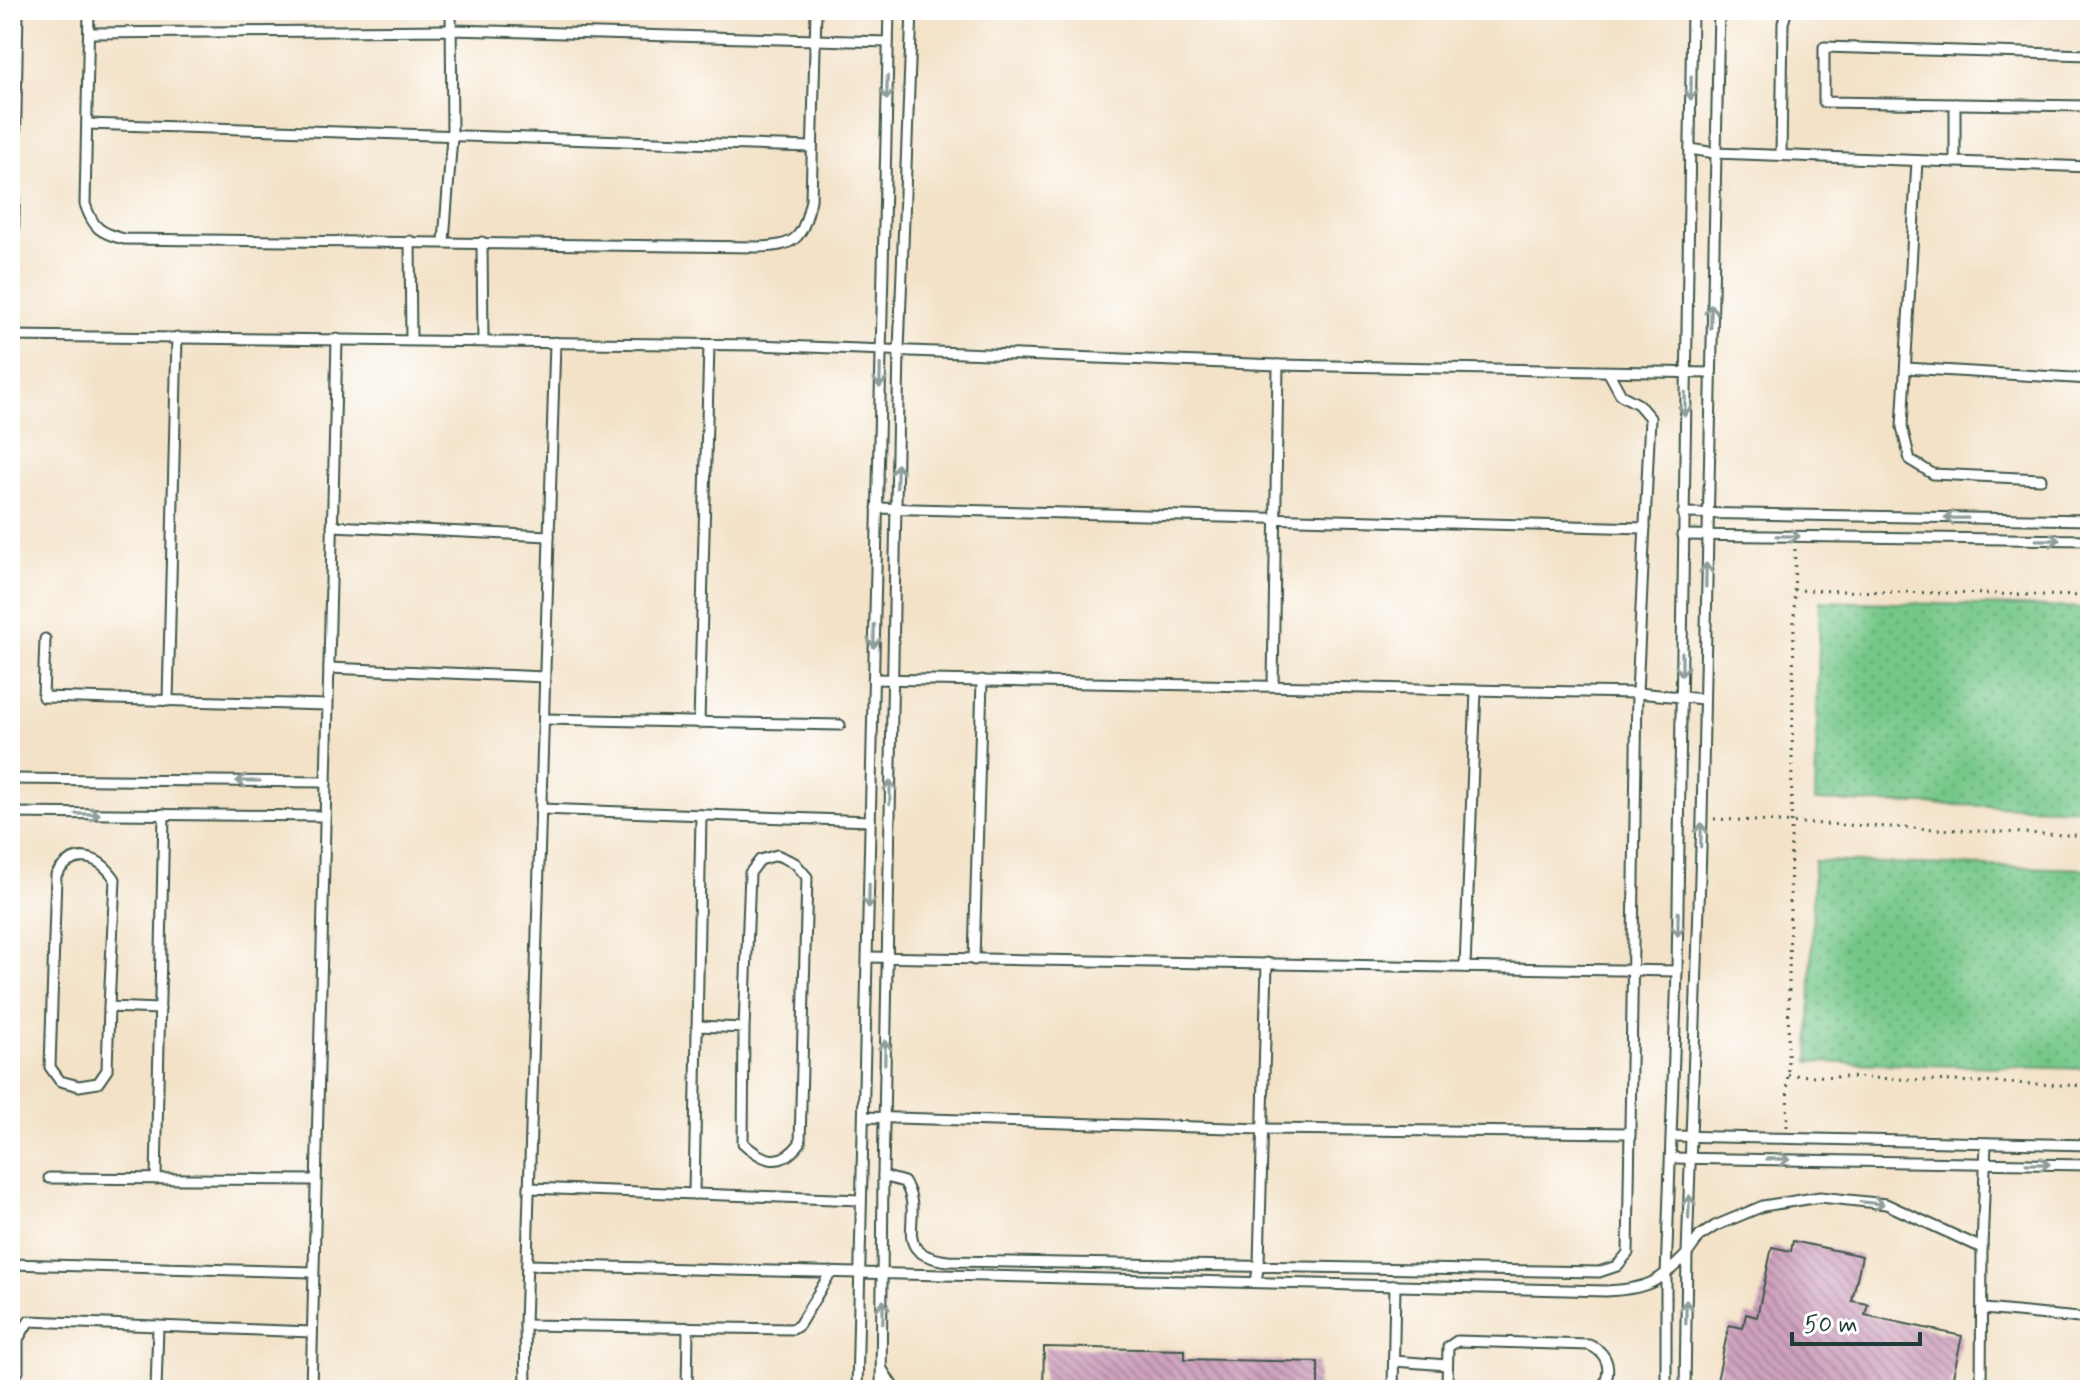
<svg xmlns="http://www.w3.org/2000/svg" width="2100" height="1400" viewBox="0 0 2100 1400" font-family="Mynerve,sans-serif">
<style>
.grass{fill:url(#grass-dots);stroke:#4a825e;stroke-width:2}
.building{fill:url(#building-back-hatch)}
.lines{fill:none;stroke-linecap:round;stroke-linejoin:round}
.lane-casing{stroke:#3f564a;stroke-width:13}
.path{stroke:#3f564a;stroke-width:3;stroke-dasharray:2 6;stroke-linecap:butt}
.lane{stroke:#fff;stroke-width:9}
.oneway{stroke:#8f9e9a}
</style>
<defs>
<pattern id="grass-dots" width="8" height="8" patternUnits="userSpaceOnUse" patternTransform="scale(2)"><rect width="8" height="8" fill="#75c788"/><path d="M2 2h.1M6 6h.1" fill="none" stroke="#5fa370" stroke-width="1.8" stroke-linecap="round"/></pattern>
<pattern id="building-back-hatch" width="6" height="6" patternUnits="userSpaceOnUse" patternTransform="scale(2)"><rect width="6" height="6" fill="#cea1bd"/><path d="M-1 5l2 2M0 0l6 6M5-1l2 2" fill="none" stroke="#a7849a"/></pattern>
</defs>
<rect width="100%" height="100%" fill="#fff"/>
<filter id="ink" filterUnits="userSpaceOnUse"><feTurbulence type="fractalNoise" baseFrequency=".0125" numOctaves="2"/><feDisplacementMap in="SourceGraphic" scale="16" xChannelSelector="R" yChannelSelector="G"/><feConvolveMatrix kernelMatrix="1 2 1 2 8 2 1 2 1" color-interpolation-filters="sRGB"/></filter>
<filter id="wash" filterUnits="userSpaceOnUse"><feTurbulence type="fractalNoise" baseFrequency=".006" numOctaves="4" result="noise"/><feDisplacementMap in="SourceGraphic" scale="32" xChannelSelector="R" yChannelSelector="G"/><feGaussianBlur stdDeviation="1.8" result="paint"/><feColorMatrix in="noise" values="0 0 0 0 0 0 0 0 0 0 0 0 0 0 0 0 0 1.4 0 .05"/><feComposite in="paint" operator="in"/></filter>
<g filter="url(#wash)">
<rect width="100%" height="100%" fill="#f3e2c7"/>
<g class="grass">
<polygon points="1820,601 2090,608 2090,809 1815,801"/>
<polygon points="1814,861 2090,869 2090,1069 1809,1062"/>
</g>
<g id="blocks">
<g class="building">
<polygon points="1793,1241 1862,1256 1852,1301 1868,1304 1865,1315 1962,1336 1950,1390 1715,1390 1729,1325 1743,1328 1746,1314 1757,1317 1772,1247 1791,1251"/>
<polygon points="1044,1347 1185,1350 1185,1359 1318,1362 1318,1390 1043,1390"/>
</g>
</g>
</g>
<g filter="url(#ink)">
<use href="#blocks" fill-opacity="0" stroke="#3f564a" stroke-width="2"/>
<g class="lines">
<defs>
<g id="lane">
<path d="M89,10L85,204C93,228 100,233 124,239L757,247C798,246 802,238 811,200L816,10"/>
<polyline points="89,33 452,30 888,42"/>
<polygon points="1824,47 2089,55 2088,106 1824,102"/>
<polyline points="87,124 812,147"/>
<polyline points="1690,149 1715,153 2090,167"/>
<polyline points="1781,155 1783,23 1787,10"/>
<polyline points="1917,161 1902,427 1910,460 1933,474 2041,479"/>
<polyline points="1955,162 1955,104"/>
<polyline points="410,241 411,340"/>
<polyline points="444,241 452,137 451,10"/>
<polyline points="482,242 483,341"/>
<polyline points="10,336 756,345 1278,365 1710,373"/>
<polyline points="1906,368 2090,379"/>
<polyline points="10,410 18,10"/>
<polyline points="877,508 1645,528"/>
<polyline points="1683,513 2090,520"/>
<polyline points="2088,520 2090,463"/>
<polyline points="332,526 549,536"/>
<polyline points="1682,535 2090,540"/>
<polyline points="45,639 43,697 327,705"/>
<polyline points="329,668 545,677"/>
<polyline points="873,679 1637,693 1704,699"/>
<polyline points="1273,686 1278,365"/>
<polyline points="168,701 177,337"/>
<polyline points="544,719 840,725"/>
<polyline points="699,723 709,345"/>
<polyline points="10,779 326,782"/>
<polyline points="541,809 870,821"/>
<polyline points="10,813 325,816"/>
<polyline points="868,957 1677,971"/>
<polyline points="974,960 982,680"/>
<polyline points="1465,967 1476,690"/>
<path d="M109,1007L115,879C99,855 74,848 56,875L50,1067L60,1081L79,1086L98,1083L107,1070L109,1007L160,1009"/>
<path d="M697,1026L744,1028L750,873L760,860L777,855L795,863L807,877L800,1143C781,1168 764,1162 743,1143L744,1028"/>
<polyline points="864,1117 1263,1129 1630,1133"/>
<polyline points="1673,1136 2090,1145"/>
<polyline points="1672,1158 2090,1165"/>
<path d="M883,1176L904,1182C928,1217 885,1253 948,1261L1599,1272L1617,1266L1628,1253L1637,693L1650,418L1638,404L1621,395L1609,373"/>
<polyline points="49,1178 316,1180"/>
<polyline points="156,1179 164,814"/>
<polyline points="529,1188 861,1200"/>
<polyline points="694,1194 701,815"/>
<polyline points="10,1264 313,1272"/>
<path d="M527,1265L1606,1291C1646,1289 1659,1283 1687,1254L1702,819L1719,10"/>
<polyline points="1256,1281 1259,1264 1267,963"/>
<polyline points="1984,1309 2090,1319"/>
<polyline points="525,1325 793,1329 799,1325 831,1272"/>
<polyline points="1394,1361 1447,1365"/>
<polyline points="882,1369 895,1390"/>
<polyline points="18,1372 18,1339 29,1321 312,1332"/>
<polyline points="156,1390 158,1326"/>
<polyline points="311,1390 337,339"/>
<polyline points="526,1390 525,1325 555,342"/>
<polyline points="687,1390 688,1327"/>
<polyline points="857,1390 889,10"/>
<polyline points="881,1390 883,1176 899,350 912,10"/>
<polyline points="1393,1390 1395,1285"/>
<path d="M1451,1390L1447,1386L1448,1347L1457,1341L1589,1345C1609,1353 1613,1372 1601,1390"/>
<polyline points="1666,1390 1666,1276 1677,971 1692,10"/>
<polyline points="1685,1390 1687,1254 1700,1236 1715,1226 1763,1206 1820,1197 1886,1204 1982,1248"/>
<polyline points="1981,1390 1982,1248 1986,1143"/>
</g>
</defs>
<use href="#lane" class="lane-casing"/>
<g class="path">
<polyline points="1794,590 2090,596"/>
<polyline points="1714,819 2090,836"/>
<polyline points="1788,1075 2090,1086"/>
<polyline points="1787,1127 1795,547"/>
</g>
<use href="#lane" class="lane"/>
</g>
<defs><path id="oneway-shaft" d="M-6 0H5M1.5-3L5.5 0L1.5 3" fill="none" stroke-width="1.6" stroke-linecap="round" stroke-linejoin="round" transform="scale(2)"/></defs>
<g class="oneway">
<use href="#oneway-shaft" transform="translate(887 88) rotate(91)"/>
<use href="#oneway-shaft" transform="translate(1691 88) rotate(91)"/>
<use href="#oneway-shaft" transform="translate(1711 316) rotate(-89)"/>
<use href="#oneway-shaft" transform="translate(880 376) rotate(91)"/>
<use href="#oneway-shaft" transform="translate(1685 404) rotate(91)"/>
<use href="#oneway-shaft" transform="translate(897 476) rotate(-89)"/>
<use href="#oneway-shaft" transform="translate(1956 518) rotate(-179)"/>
<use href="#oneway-shaft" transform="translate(1788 536) rotate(1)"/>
<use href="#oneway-shaft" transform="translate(2048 540) rotate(1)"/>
<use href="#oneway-shaft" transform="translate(1706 575) rotate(-89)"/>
<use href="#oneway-shaft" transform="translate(874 636) rotate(91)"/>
<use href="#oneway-shaft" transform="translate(1682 664) rotate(90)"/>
<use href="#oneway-shaft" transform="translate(248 781) rotate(-180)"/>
<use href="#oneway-shaft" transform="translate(890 792) rotate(-89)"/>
<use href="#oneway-shaft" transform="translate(88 814) rotate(1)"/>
<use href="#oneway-shaft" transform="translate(1701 835) rotate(-88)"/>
<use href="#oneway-shaft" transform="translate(869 896) rotate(91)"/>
<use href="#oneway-shaft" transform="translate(1678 924) rotate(91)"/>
<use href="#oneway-shaft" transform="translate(885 1052) rotate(-89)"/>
<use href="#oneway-shaft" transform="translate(1778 1159) rotate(1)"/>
<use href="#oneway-shaft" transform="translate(2038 1164) rotate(1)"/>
<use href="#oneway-shaft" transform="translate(1872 1203) rotate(6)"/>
<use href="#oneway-shaft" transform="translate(1689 1207) rotate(-88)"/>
<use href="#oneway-shaft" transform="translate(883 1312) rotate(-89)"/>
<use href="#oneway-shaft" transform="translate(1686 1312) rotate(-89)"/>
</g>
</g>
<rect width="2100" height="1400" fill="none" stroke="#fff" stroke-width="40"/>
<path d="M1792 1332v12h128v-12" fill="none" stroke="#1f3d34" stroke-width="4"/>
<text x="1804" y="1332" font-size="24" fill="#1f3d34" stroke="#ffffff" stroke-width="6" paint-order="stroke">50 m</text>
</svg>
